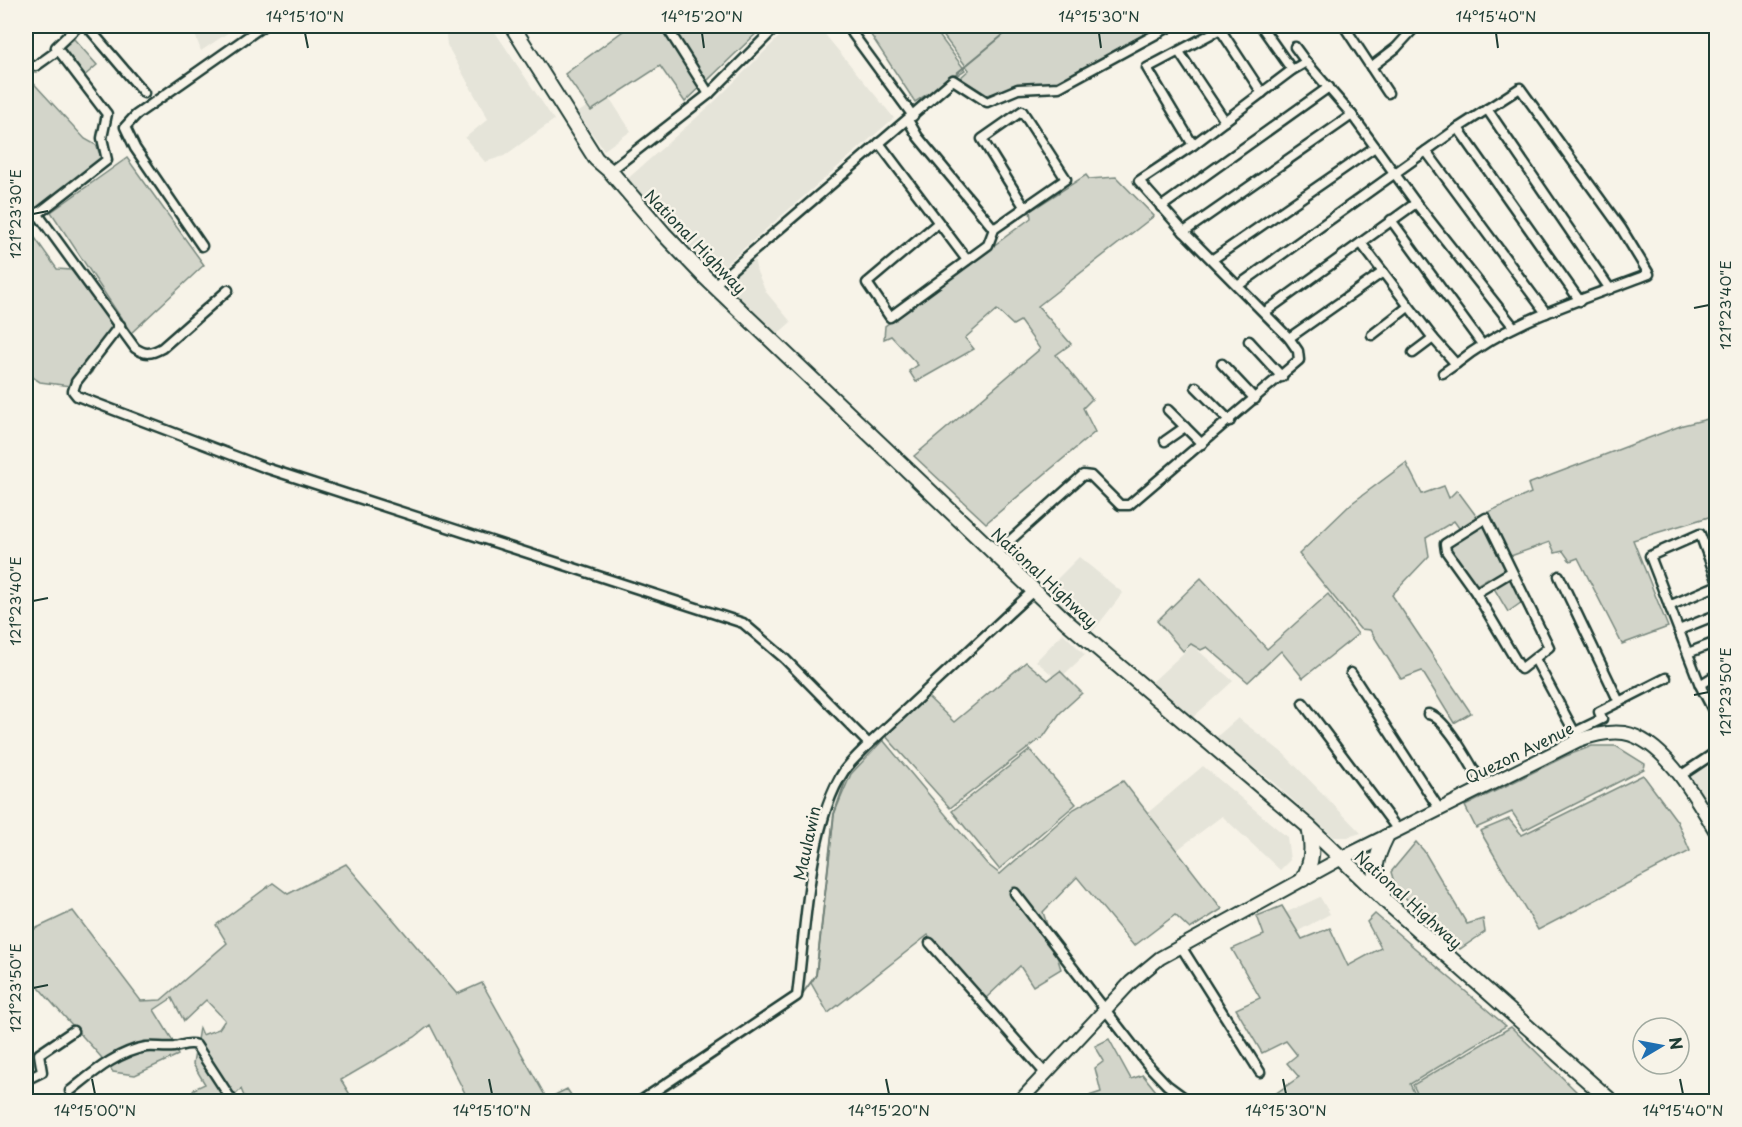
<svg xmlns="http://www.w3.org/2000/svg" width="1742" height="1127" viewBox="0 0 1742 1127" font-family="'Playpen Sans',sans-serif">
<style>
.built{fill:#e5e4d9}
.green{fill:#d3d5ca;stroke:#79897f;stroke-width:1.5}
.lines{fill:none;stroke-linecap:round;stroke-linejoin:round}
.stream{stroke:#6f8077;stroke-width:2}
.street-casing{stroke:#1f3d34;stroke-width:13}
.secondary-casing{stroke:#1f3d34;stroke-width:16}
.primary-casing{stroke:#1f3d34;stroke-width:18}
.street{stroke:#f7f3e8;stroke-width:8}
.secondary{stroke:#f7f3e8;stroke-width:12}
.primary{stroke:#f7f3e8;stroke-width:14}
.ticks{fill:none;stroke:#1f3d34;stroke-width:2}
.labels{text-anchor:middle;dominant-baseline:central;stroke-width:5;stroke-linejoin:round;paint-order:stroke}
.street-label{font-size:16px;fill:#1f3d34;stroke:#f7f3e8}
.neatline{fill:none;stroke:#1f3d34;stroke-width:2}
.ticks-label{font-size:15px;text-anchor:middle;fill:#1f3d34}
</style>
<rect width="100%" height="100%" fill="#f7f3e8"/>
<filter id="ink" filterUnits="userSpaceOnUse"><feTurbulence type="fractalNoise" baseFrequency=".0167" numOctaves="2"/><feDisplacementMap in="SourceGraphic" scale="12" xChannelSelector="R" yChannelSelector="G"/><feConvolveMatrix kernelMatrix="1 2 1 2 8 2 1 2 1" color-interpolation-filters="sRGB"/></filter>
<g filter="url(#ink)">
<g class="built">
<polygon points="192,26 238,26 201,51"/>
<polygon points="445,26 491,26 554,120 504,156 485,162 465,138 488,119 447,45"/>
<polygon points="790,26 818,26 894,118 712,276 652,208 636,200 624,182 713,103"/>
<polygon points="607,94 631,131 604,150 577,113"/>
<polygon points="753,254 757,272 766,292 791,322 771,340 717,284"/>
<polygon points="1079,557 1123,593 1090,635 1046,590"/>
<polygon points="1063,633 1085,655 1058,680 1036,661"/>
<polygon points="1192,645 1233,681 1190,720 1150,684"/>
<polygon points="1238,718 1284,754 1361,833 1348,837 1334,837 1266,776 1213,740"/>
<polygon points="1716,761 1716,820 1690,777"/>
<polygon points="1203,766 1287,837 1290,860 1280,870 1222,816 1169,856 1138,821"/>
<polygon points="1320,897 1330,914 1285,938 1274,918"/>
</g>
<g class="green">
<polygon points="626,26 764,26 685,102 660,66 591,111 565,74 627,28"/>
<polygon points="865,26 932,26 965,70 915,102"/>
<polygon points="936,26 1159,26 1058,82 987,95 960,78 969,70"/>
<polygon points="74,39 97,65 83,77 60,50"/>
<polygon points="26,75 85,139 96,145 102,159 26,219"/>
<polygon points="127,158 204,265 131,333 51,212"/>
<polygon points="1086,175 1089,179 1116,177 1154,216 1038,306 1071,344 1056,355 1092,399 1083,408 1095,432 986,523 914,456 1040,349 1020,321 1013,325 997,310 965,338 974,349 916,382 909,371 918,365 891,336 884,339 885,326 1031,218 1030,211"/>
<polygon points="28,228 57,269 71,270 113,324 92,372 78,387 40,382 26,373 26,230"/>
<polygon points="1716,417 1716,525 1712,516 1633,540 1668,627 1622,644 1578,558 1570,561 1563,551 1555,553 1550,542 1508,557 1522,602 1508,612 1488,578 1475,586 1449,548 1464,535 1454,521 1426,538 1429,556 1392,595 1471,713 1454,723 1422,671 1401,679 1370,630 1360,629 1299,554 1352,503 1406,463 1422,494 1444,486 1449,498 1457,490 1477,517 1531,493 1528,484 1683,425"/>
<polygon points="1201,578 1267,649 1328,594 1358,634 1303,678 1281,651 1248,682 1207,647 1201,650 1191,644 1183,651 1157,621"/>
<polygon points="1026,662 1048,680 1060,671 1082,693 1060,713 1044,736 950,808 883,733 927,696 954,722"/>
<polygon points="883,740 987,864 1000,874 1074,809 1123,781 1222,909 1190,929 1175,915 1134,946 1077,877 1043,912 1061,969 1033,986 1020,966 986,998 928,935 828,1013 811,983 816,975 834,814 851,774"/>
<polygon points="1592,746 1616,746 1645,764 1644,769 1524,830 1512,812 1476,828 1465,806 1566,756"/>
<polygon points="1030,750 1076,804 999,869 952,811"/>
<polygon points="1643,775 1677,821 1690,851 1538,930 1480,831 1509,819 1522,835"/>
<polygon points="1416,842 1424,851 1467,924 1483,919 1485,932 1460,949 1396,889 1391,872"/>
<path d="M346,864L457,994L482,983L547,1099L567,1089L575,1101H466L468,1099L430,1025L415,1037L341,1080L354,1101H246L241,1089L229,1101H171L180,1093L188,1101L194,1089L205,1084L193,1064L199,1028L202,1035L219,1029L225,1020L206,1000L184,1021L172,998L154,1010L172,1039L178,1055L135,1075L113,1072C99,1050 28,983 26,967C24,956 26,944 26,933L73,911L141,1001L161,1000L227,943L216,925L273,883L288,894Z"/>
<polygon points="1282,906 1302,939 1330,928 1348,966 1381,948 1367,922 1375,914 1506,1026 1410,1084 1418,1101 1265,1101 1299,1077 1287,1063 1297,1055 1286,1041 1262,1053 1236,1009 1260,998 1232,949 1264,935 1257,916"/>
<polygon points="1511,1027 1586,1101 1421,1101 1413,1085"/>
<polygon points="1109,1039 1131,1079 1143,1075 1164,1101 1089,1101 1086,1097 1101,1092 1095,1068 1104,1061 1095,1046"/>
</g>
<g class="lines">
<g class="stream">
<polyline points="952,77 1014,26"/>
<polyline points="724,271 908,113"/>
<polyline points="928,694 1035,597"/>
<polyline points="650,1102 789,1008 798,1000 816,975 834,814 848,774 874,745"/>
</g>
<defs>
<g id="street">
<polyline points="87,26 144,93"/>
<polyline points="666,26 709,94"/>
<polyline points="847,26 913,116"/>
<polyline points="1261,26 1292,70"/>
<polyline points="1344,26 1388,93"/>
<polyline points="1220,29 1262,93"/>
<polyline points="1295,47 1306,62"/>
<polyline points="1179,52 1225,121"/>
<polyline points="26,66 36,66 57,51"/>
<polyline points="1371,67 1396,48 1416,26"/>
<polyline points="1487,109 1610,289"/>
<polyline points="908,120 918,137 994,229"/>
<polyline points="1458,128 1580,301"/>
<polyline points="879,143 967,260"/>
<polyline points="1193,145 1147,68 1226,26"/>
<polyline points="1426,151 1546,313"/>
<polyline points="610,171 709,94 777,26"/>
<polyline points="1161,207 1329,87"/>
<path d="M37,213L135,348C145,355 151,354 162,348L228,290"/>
<polyline points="1391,220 1481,343"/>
<polyline points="26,223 107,160 102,138 107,114 56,47 78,26"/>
<polyline points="938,223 867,283 890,317 988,245 994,229 1066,179 1022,111 982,139 1025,208"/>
<polyline points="1184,232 1352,115"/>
<polyline points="202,246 135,148 125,127 136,115 263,26"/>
<polyline points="1213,259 1375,147"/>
<polyline points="714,285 953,80 987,102 1018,89 1059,87 1171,26"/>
<path d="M1239,285L1458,128L1520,88L1621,228L1649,274C1583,300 1511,319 1456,364L1433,338L1361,243"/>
<polyline points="1265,312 1416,203"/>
<polyline points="120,325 76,382 73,391 77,396 266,468 743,623 784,658 869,744"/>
<polyline points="1372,335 1408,307"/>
<polyline points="1289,338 1383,272"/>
<polyline points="1249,341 1282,377"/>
<polyline points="1413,353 1433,338"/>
<polyline points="1222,364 1255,399"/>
<polyline points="1443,373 1456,364"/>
<polyline points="1196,387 1230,421"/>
<polyline points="1168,410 1202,444"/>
<polyline points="1165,441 1185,427"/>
<polygon points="1486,518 1549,647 1521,669 1476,593 1446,551 1445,544"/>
<polyline points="996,553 1083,475 1091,476 1120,505 1129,505 1299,360 1298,351 1289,338 1184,232 1139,181 1193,145 1292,70 1306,62 1352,115 1416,203 1513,326"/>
<polyline points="1559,576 1619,702"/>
<polyline points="1716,577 1700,534 1650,556 1700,685 1716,716"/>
<polyline points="1476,593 1511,572"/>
<polyline points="1669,606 1716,586"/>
<polyline points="1679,630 1716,615"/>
<polyline points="1688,653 1716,642"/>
<polyline points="1535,659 1577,737"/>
<polyline points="1351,673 1440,810"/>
<polyline points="1700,685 1716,675"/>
<polyline points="1303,703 1398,830"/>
<path d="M1428,714C1447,717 1473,770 1484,787"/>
<polyline points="1575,732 1602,719 1599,712 1666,678"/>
<polyline points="1680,776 1716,752"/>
<polyline points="1015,893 1148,1065 1167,1085 1190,1102"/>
<polyline points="930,943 1045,1073"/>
<polyline points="1180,945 1260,1072"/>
<polyline points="26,1080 42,1072 39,1054 73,1031"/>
<path d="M70,1091C93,1073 116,1052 146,1047C155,1046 164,1048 174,1047C182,1046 188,1042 196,1045L233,1102"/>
<path d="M639,1102L797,996C805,933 809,823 844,771C851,761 861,752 869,744L1034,590"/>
</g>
<path id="secondary" d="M1019,1102L1131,982L1160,958L1340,859L1579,740C1593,735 1609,731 1624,733C1665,740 1697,800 1716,832"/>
<g id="primary">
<polyline points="512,26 596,159 610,171 664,234 704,276 1068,623 1309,827 1388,903 1612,1102"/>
<path d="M1303,879C1313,862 1313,846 1309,827"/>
<path d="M1383,894C1370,873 1376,857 1386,837"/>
</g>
</defs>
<use href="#street" class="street-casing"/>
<use href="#secondary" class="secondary-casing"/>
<use href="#primary" class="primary-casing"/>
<use href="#street" class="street"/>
<use href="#secondary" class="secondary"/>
<use href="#primary" class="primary"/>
</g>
</g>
<path class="ticks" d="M305,33L308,48M702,33L704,48M1099,33L1101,48M1496,33L1498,48M33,214L48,211M1694,308L1709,305M33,601L48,598M1694,695L1709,692M33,988L48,985M92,1079L95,1094M489,1079L492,1094M886,1079L889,1094M1283,1079L1286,1094M1680,1079L1683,1094"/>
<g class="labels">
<g class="street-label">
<text transform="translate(696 241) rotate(46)">National Highway</text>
<text transform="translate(1045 577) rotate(43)">National Highway</text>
<text transform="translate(1519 752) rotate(-26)">Quezon Avenue</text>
<text transform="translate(806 843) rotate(-78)">Maulawin</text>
<text transform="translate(1409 899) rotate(42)">National Highway</text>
</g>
</g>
<rect width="1742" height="1127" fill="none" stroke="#f7f3e8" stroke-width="66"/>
<g transform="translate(1661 1046) rotate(80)"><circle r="28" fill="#f7f3e8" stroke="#a1aaa0" stroke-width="1.5"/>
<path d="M0-4.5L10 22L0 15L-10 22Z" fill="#1f6fb2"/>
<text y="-9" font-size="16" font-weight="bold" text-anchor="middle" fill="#1f3d34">N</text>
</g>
<rect x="33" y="33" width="1676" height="1061" class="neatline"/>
<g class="ticks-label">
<text x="305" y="22">14°15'10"N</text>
<text x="702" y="22">14°15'20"N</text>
<text x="1099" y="22">14°15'30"N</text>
<text x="1496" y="22">14°15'40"N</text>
<text transform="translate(16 214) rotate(-90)" y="5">121°23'30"E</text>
<text transform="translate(1726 305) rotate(-90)" y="5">121°23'40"E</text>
<text transform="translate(16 601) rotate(-90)" y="5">121°23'40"E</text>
<text transform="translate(1726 692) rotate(-90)" y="5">121°23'50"E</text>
<text transform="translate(16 988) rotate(-90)" y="5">121°23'50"E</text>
<text x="95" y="1116">14°15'00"N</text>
<text x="492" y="1116">14°15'10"N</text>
<text x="889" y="1116">14°15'20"N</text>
<text x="1286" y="1116">14°15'30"N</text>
<text x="1683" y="1116">14°15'40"N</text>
</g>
</svg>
